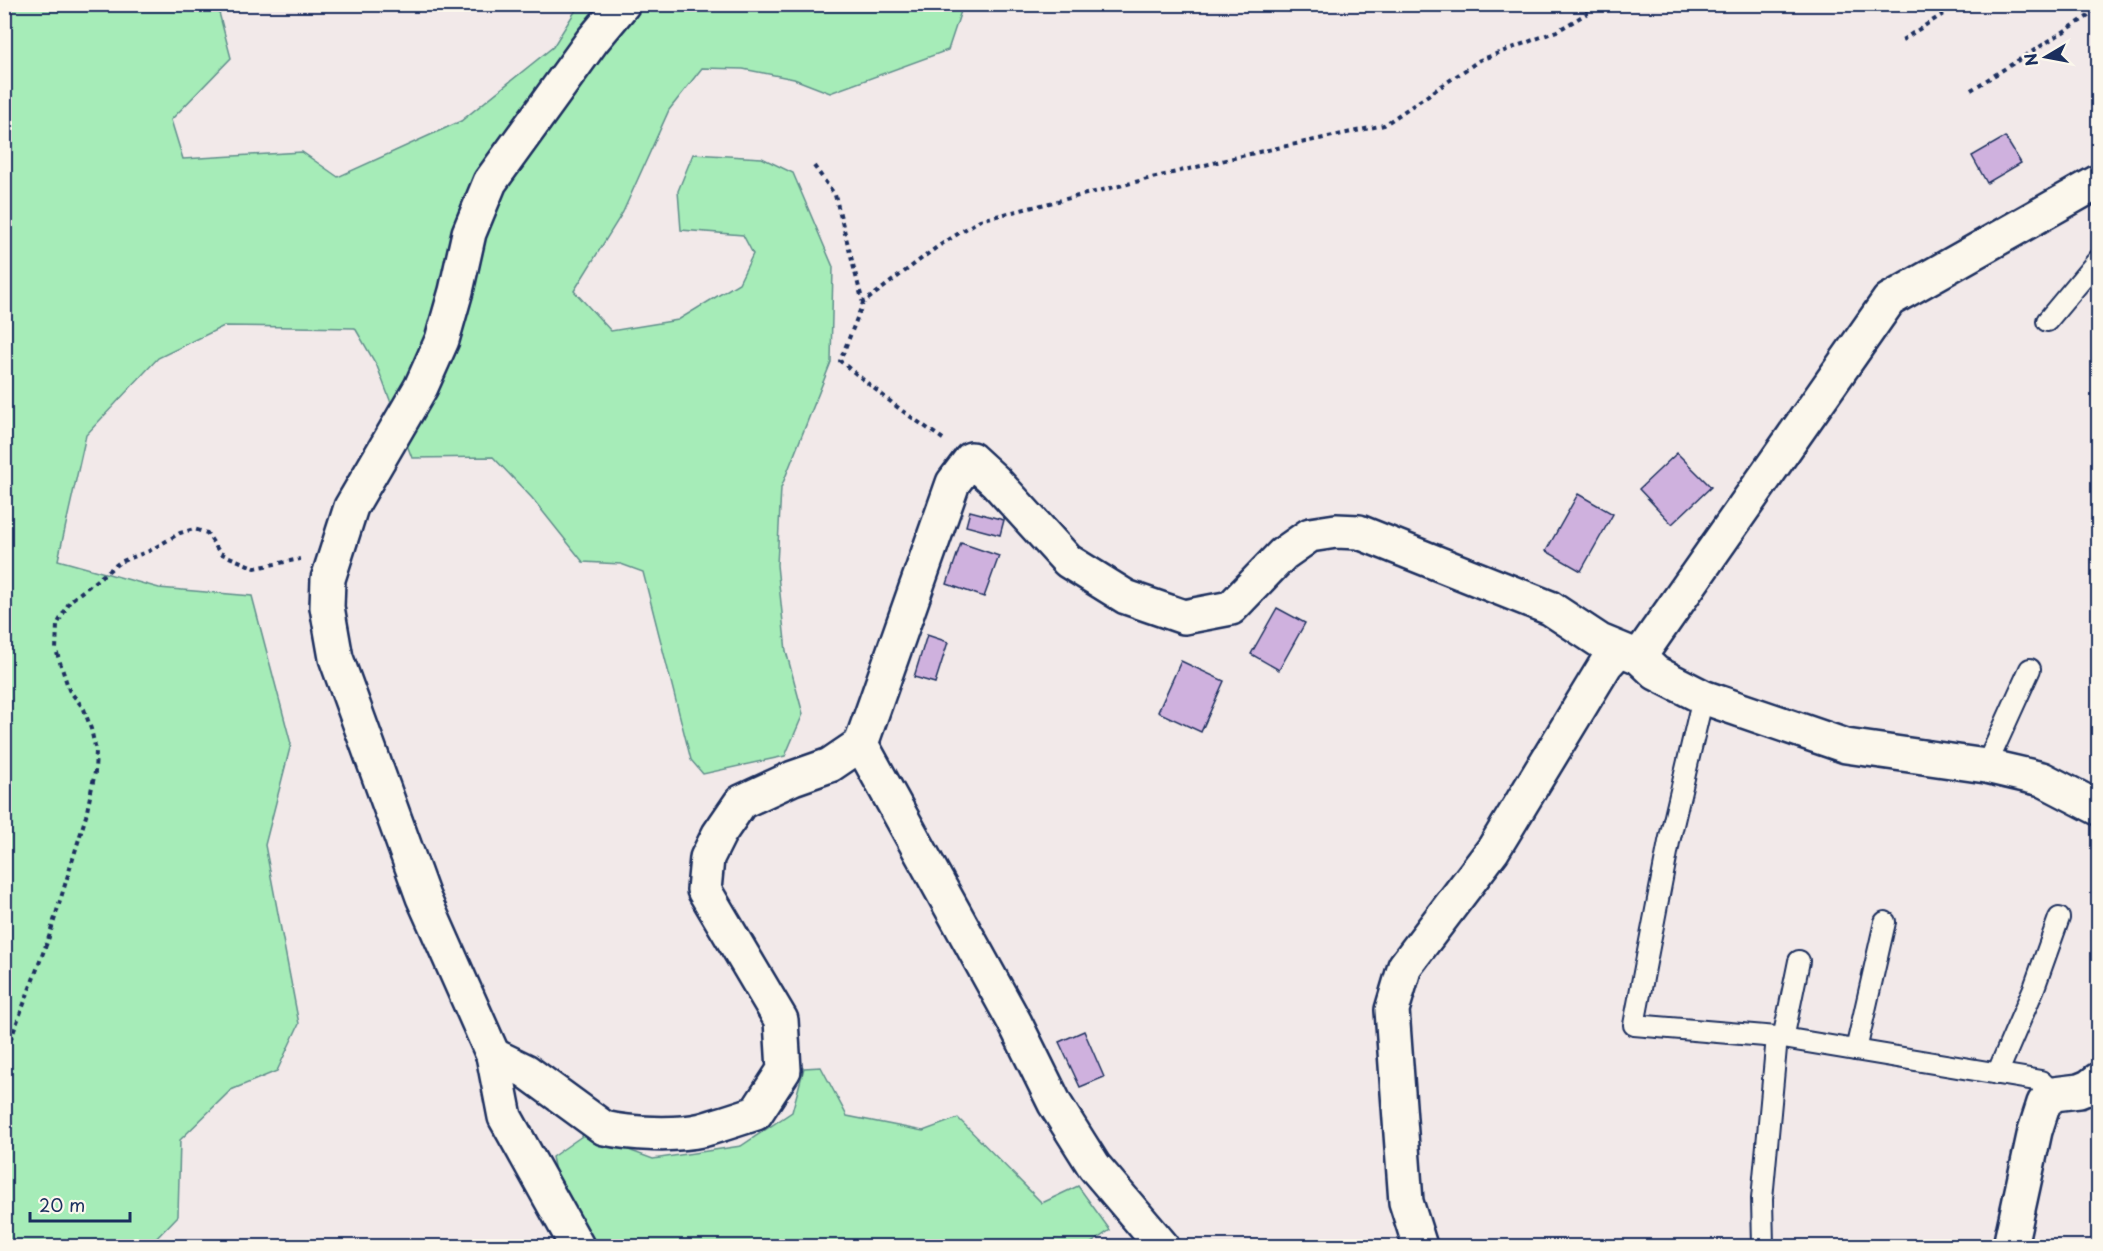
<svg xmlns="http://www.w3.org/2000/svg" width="2103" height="1251" viewBox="0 0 2103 1251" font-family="'Playpen Sans',sans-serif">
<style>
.green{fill:#a6ecb8;stroke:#608e8b;stroke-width:1.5}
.building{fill:#cfb1de;stroke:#1b2f5e;stroke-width:1.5}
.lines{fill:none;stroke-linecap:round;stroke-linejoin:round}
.lane-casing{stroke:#1b2f5e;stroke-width:24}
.street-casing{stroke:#1b2f5e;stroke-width:38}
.path{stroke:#1b2f5e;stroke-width:4;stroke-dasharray:4.5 4.5;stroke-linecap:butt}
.lane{stroke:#fbf7ec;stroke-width:20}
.street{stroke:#fbf7ec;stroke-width:33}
</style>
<rect width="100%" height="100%" fill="#f2e9e9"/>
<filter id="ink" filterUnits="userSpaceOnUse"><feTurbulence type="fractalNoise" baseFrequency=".0167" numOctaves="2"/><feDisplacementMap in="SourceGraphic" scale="12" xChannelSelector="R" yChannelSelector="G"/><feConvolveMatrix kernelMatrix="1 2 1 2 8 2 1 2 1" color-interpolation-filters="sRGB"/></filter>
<g filter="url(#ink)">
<g class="green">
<polygon points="5,5 217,5 231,58 171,120 183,159 302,152 338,177 461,121 553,47 579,5 963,5 948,50 830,93 794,79 743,69 702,68 669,110 623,212 574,291 611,331 678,320 739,283 753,254 743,235 681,230 678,191 693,154 762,158 793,173 833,267 831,362 781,488 777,565 786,651 803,714 785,756 703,774 691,760 643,572 621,564 583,562 532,498 493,457 412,458 377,366 355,328 224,326 158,358 86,435 58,560 159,588 252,596 291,744 265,845 299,1024 277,1071 231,1090 180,1140 178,1216 149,1246 5,1246"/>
<polygon points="821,1067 847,1116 923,1131 958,1118 1042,1203 1078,1186 1110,1230 1087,1246 571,1246 552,1157 585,1134 653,1159 741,1146 792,1112 804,1068"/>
</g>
<g class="building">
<polygon points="2005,137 2021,163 1987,183 1972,156"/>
<polygon points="1677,453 1711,487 1672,524 1639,489"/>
<polygon points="1578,494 1613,514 1581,571 1546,551"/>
<polygon points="970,511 1004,520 1000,535 966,526"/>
<polygon points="961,543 999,556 984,597 947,584"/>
<polygon points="1277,608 1305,623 1279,670 1251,654"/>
<polygon points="927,635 948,642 935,683 914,677"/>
<polygon points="1181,661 1224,681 1201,732 1158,712"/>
<polygon points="1084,1031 1104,1077 1080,1087 1059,1042"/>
</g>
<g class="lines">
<defs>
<g id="lane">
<polyline points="2047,321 2098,260"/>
<polyline points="1703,697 1669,842 1634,1025 1777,1037 2041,1081 2054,1094"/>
<polyline points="1986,766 2030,669"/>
<polyline points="1783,1039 1799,961"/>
<polyline points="1856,1050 1885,922"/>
<polyline points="1997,1074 2034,988 2059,918"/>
<polyline points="1763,1246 1762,1199 1777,1037"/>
</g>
<g id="street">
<polyline points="1639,657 1889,300 2098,182"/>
<polyline points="861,744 1015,1023 1055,1104 1094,1166 1162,1246"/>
<path d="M493,1055L526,1071L604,1128C631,1134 675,1136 702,1130C720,1125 738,1119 756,1113L784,1070L781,1020L704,890L707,858L719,834L741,802L793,778L830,765L861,744L953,483L971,459L995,481L1068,561L1126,597L1184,617L1231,608L1283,554L1310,535L1336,531L1359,532L1550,608L1600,641L1639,657L1656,673L1703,697L1846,746L1986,766L2042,779L2098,808"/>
<polyline points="577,1246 505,1117 493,1055 423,897 336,658 327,607 328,579 351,507 421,387 442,340 456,291 469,233 490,182 592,41 623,4"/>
<polyline points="1420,1246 1406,1202 1392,1010 1405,966 1493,850 1606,664 1619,650"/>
<polyline points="2010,1246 2035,1131 2044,1103 2054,1094 2079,1091 2089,1087 2098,1080"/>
</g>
</defs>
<use href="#lane" class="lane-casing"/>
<use href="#street" class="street-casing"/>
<g class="path">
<polyline points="1902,40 1959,4"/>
<polyline points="1971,90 2098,10"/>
<polyline points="814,166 835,195 863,303"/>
<polyline points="943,439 901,410 840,361 863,303 937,247 980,220 1254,153 1384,125 1480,60 1557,31 1586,14 1591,4"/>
<polyline points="4,1057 49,937 86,816 95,772 96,751 91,729 84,709 69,690 56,650 57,625 70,601 120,562 149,551 180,533 194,529 207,533 220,553 255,568 300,559"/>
</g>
<use href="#lane" class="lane"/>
<use href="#street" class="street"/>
</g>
</g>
<rect width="2103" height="1251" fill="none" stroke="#fbf7ec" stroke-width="24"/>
<rect x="12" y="12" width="2079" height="1227" fill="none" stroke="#1b2f5e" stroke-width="2" filter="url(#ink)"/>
<g transform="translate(2046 57) rotate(260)" stroke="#fbf7ec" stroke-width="4.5" paint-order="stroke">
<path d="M0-4.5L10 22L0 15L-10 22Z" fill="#1b2f5e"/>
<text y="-9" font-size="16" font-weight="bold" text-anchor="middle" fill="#1b2f5e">N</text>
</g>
<path d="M30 1212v9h100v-9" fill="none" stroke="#1b2f5e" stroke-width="3"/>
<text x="39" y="1212" font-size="18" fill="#1b2f5e" stroke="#fbf7ec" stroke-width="4.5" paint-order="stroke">20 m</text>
</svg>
